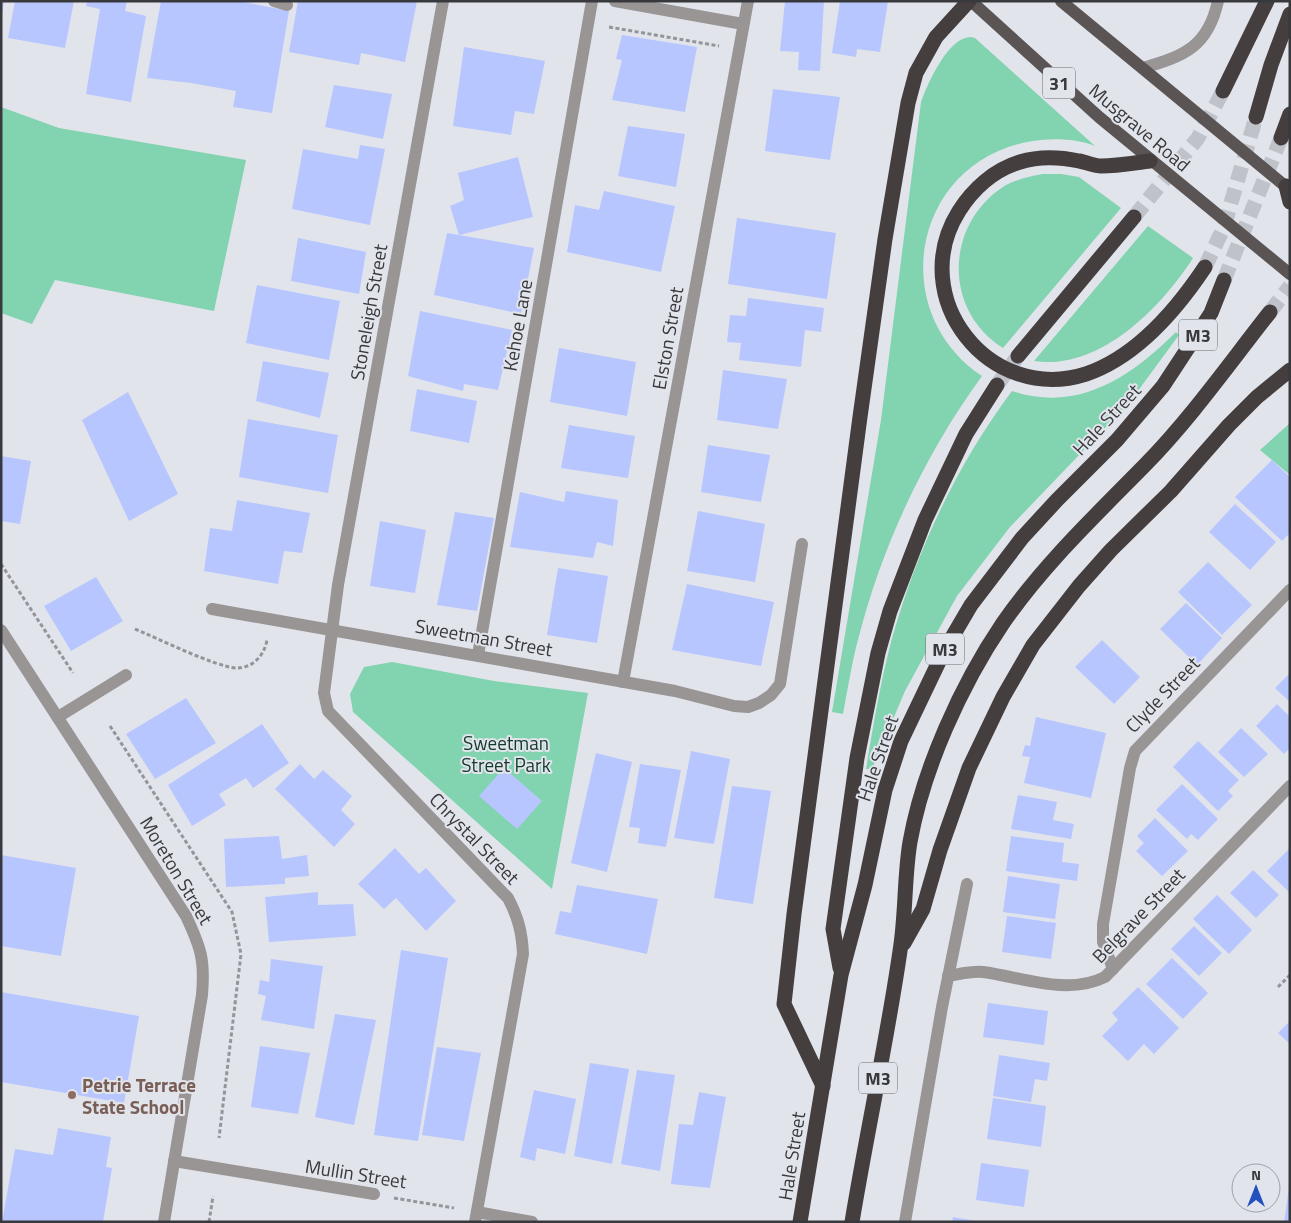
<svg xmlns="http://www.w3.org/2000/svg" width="1291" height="1223" viewBox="0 0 1291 1223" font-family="'Titillium Web',sans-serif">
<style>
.green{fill:#82d3af}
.building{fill:#b7c6fe}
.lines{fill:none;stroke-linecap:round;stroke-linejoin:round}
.highway-tunnel{stroke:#c0c2c9;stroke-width:15;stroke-dasharray:15 8;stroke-linecap:butt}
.path{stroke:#93959b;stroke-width:3;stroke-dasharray:4 2.5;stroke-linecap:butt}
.minor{stroke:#999595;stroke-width:12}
.major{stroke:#5b5454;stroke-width:12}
.highway{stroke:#453e3e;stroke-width:15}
.education-dot{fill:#8d6e63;stroke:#e2e4ec;stroke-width:2}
.labels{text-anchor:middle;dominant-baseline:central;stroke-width:4;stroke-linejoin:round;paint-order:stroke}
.shield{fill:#e2e4ec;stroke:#6b6c71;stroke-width:1}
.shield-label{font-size:18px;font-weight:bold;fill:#38393c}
.street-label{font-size:19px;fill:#38393c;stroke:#e2e4ec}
.park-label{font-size:19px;fill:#143a2b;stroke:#e2e4ec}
.education-label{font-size:19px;font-weight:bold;fill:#785e54;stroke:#e2e4ec;text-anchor:start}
</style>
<rect width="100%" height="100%" fill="#e2e4ec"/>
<g class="green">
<path d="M971,37L975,38L1095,146C1074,138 1049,138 1027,142C912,165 886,312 982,376C926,453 883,543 859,636C852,661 848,688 843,714L832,712L881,420L921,102C928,83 948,37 971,37Z"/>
<polygon points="1,107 59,128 246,160 214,311 55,280 32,324 1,313"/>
<path d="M1043,174H1061L1079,177L1121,208L1003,348C942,310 945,222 1006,185C1018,179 1030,176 1043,174Z"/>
<path d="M1148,226L1193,258C1161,308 1099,371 1034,361Z"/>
<path d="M1176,332L1179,335L1129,403L1010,527L957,596L905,691L872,769H866C873,727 880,684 891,642C916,552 956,466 1012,391C1078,413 1131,377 1176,332Z"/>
<polygon points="1290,423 1290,475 1260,450"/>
<polygon points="392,662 494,681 588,693 552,889 353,712 350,694 364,667"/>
</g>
<g class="building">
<polygon points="1,1 4,1 2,15 1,15"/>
<polygon points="15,1 74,1 65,48 8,38"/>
<polygon points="87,1 127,1 125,11 146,16 131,102 86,94 100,9 86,6"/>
<polygon points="161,1 239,1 289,11 272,113 233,107 236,91 191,83 147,78"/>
<polygon points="298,1 417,1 405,62 361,53 359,65 289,52"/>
<polygon points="785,1 824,1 820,71 798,70 799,52 780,51"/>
<polygon points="840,1 888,1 880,52 857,49 856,57 832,53"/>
<polygon points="622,35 697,47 685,112 612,100 622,60 616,59"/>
<polygon points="464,47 545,61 534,114 515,111 511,135 453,126"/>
<polygon points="334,85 392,94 383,139 325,127"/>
<polygon points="773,89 840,97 830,160 765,151"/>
<polygon points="628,126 685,134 676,187 618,176"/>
<polygon points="360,145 385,149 370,225 292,209 303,149 358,159"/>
<polygon points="518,157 533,217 459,235 534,248 521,314 434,295 447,233 459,235 450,206 464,200 458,173"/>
<polygon points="604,191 675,206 661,272 567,252 575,205 599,210"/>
<polygon points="737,218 836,233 827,299 728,284"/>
<polygon points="298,238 366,252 359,294 291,281"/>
<polygon points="257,285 340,301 329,360 246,343"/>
<polygon points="748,298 824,308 821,332 805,330 801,367 739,360 741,343 727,342 730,315 746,316"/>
<polygon points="420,311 512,330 498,390 464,384 463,391 408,376"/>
<polygon points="559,348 636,362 627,416 550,402"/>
<polygon points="263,361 329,373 320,418 256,401"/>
<polygon points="723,370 787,379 778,429 717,420"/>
<polygon points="417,389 477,401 469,443 410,431"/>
<polygon points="128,392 178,494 129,521 82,420"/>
<polygon points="248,419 338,435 328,493 239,477"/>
<polygon points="569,425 635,436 628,478 561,468"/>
<polygon points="708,445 770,455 761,502 701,492"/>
<polygon points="1,456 31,461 20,524 1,521"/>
<polygon points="1272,460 1290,477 1290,533 1282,541 1235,497"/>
<polygon points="566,491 618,500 613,546 597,542 593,558 510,547 520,492 564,502"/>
<polygon points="237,500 310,513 302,553 284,551 278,584 204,571 210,528 232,531"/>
<polygon points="1235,504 1276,542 1250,570 1209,532"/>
<polygon points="698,511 765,524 755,582 687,571"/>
<polygon points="455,512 494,518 477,611 437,605"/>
<polygon points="380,521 426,530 415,593 370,586"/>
<polygon points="1208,562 1252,605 1222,635 1178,592"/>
<polygon points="558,568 608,576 597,643 547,635"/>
<polygon points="96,577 123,621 71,651 44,606"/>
<polygon points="687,584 774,602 761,666 672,650"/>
<polygon points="1186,603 1222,638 1197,665 1160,629"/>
<polygon points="1102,640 1140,677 1114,704 1075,667"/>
<polygon points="1290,673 1290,702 1275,688"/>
<polygon points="186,698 216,743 155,779 126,734"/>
<polygon points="1277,704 1290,717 1290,748 1284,754 1256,726"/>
<polygon points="1036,717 1106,733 1091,798 1024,783 1030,757 1022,756 1025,745 1030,746"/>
<polygon points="262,724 289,763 253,788 246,778 219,794 226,805 192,826 168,785"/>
<polygon points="1241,728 1268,754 1244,777 1218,752"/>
<polygon points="1198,741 1239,780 1228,791 1233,796 1218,811 1173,767"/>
<polygon points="691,751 730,759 714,844 674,838"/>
<polygon points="596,753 632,762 607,872 571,863"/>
<polygon points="300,764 314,779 323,770 352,796 341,810 355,824 334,847 275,789"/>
<polygon points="640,764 681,770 666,847 638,843 640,828 629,827"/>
<polygon points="504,768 542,801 517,829 479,796"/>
<polygon points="1182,784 1218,819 1198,840 1191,834 1187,839 1156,810"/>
<polygon points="732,786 771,791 753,904 714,898"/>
<polygon points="1018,795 1057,802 1053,820 1074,824 1071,839 1011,829"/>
<polygon points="1155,818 1188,851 1162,876 1136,851 1144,843 1137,836"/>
<polygon points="279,836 282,859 307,855 309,876 285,878 285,884 226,887 224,839"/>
<polygon points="1011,836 1064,843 1062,862 1079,864 1077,881 1006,871"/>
<polygon points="395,848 419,874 426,868 456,901 426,931 396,898 384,909 358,884"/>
<polygon points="1290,848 1290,893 1267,871"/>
<polygon points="1,855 76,868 61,956 1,946"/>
<polygon points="1253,870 1279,895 1256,918 1230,893"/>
<polygon points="1008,876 1060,884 1055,919 1003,912"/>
<polygon points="577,885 658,899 647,954 555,934 560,911 571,913"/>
<polygon points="318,892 318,905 353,904 356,936 269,942 265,897"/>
<polygon points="1217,895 1252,930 1229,954 1193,919"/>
<polygon points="1007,916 1056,923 1051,959 1002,952"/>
<polygon points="1194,926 1222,953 1199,976 1171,949"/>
<polygon points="401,950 448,958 418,1141 374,1135"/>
<polygon points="1172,958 1208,993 1183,1019 1146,984"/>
<polygon points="271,959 323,966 314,1029 261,1020 266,996 258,994 260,980 269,982"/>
<polygon points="1138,987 1179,1028 1154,1054 1144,1044 1128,1061 1102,1036 1118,1020 1112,1013"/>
<polygon points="1,992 139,1016 124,1103 1,1082"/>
<polygon points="988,1003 1048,1011 1044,1045 983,1037"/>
<polygon points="335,1014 376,1020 354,1125 315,1117"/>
<polygon points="1290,1021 1290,1044 1278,1033"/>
<polygon points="260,1046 310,1053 298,1114 251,1107"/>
<polygon points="437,1047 481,1053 464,1141 422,1135"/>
<polygon points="999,1055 1050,1063 1047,1081 1035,1079 1031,1102 993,1096"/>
<polygon points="590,1063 629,1069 612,1164 574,1156"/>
<polygon points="637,1070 675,1075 660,1171 621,1164"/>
<polygon points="534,1090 576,1099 565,1154 537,1148 535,1161 520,1157"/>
<polygon points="699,1092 726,1097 710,1188 671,1184 679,1124 693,1125"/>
<polygon points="993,1098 1046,1106 1041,1147 987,1139"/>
<polygon points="58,1128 111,1137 106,1167 112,1168 103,1222 2,1222 15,1149 53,1155"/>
<polygon points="981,1163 1029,1170 1024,1207 976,1200"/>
<polygon points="1289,1188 1290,1222 1284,1222"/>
<polygon points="953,1217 976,1221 976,1222 952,1222"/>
</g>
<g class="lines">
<g class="highway-tunnel">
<polyline points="1134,217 1198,138 1223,91"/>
<polyline points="1205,267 1224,227 1256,117"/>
<polyline points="1224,280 1281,138"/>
<polyline points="1270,312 1290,286"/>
<polyline points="997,385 1018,356"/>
</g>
<g class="path">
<polyline points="609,27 719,46"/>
<polyline points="1,564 73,673"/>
<path d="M135,629C157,638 216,667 236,668C253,668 264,656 267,640"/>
<polyline points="110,726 232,912 241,954 219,1138"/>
<polyline points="1278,987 1290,975"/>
<polyline points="394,1198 454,1208"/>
<polyline points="209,1222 213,1196"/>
</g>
<g class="minor">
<polyline points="274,1 287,5"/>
<path d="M443,1L338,585L324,693L328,711L508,898C518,917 522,932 523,954L475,1222"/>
<polyline points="615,1 743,24"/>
<path d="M1143,68C1184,56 1208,47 1218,1"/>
<polyline points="212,609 675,691 734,706 748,707 759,703 771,695 780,684 802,544"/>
<path d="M1,630L186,916C201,948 205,960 202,995L164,1222"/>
<polyline points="478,655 592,1"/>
<polyline points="623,682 748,1"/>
<polyline points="58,717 126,675"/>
<polyline points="1113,969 1103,942 1103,924 1130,768 1135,751 1290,590"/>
<path d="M948,976C960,974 971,971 983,972C1022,977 1067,996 1105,977L1290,786"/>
<polyline points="174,1161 374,1194"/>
<polyline points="477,1212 532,1222"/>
<polyline points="905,1222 942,1007 967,884"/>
</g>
<g class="major">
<polyline points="971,1 1099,117 1290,274"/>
<polyline points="1061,1 1290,190"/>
</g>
<g class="highway">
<polyline points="1223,91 1267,1"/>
<polyline points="1256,117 1271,65 1290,14"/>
<polyline points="1281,138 1290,114"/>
<path d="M1150,161C1134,163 1117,166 1101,166C1094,166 1086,162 1079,161C1060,157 1039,156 1020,162C994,170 973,189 959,211C905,297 989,405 1086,374C1136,357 1177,309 1205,267"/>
<polyline points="1286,186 1290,202"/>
<polyline points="1018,356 1134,217"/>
<polyline points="904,943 923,909 940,850 969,768 1003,697 1033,645 1079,586 1111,550 1171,491 1229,425 1257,397 1290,370"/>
<polyline points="840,968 833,929 857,758 878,653 890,611 925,520 966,434 997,385"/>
<polyline points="823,1086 784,1004 794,914 860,417 885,239 908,103 916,73 936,37 969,1"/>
<polyline points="800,1222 841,975 865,885 885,790 901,741 944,651 971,605 1022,538 1057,500 1117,440 1163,386 1211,313 1224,280"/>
<path d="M852,1222C867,1131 887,1041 900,951C906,915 904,878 910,842C923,769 961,685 1003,623C1044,564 1095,516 1145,465C1191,418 1229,364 1270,312"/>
</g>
</g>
<circle class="education-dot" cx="72" cy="1095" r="5"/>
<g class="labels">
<g class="shield">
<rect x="1043" y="67.5" width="32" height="31" rx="4"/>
<rect x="1179" y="319.5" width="38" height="31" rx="4"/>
<rect x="926" y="633.5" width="38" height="31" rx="4"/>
<rect x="859" y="1062.5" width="38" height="31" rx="4"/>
</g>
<g class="shield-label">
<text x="1059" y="83">31</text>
<text x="1198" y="335">M3</text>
<text x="945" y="649">M3</text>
<text x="878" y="1078">M3</text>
</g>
<g class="street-label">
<text transform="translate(1140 127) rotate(40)">Musgrave Road</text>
<text transform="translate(368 312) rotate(-80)">Stoneleigh Street</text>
<text transform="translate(517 325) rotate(-80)">Kehoe Lane</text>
<text transform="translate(667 338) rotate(-80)">Elston Street</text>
<text transform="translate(1106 419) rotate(-47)">Hale Street</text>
<text transform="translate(484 637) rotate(10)">Sweetman Street</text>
<text transform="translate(1162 694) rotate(-46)">Clyde Street</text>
<text transform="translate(877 758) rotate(-71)">Hale Street</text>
<text transform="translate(475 838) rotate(46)">Chrystal Street</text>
<text transform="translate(177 870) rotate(59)">Moreton Street</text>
<text transform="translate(1138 915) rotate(-46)">Belgrave Street</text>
<text transform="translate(791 1156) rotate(-81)">Hale Street</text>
<text transform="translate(356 1173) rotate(9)">Mullin Street</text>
</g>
<g class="park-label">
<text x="506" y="742">Sweetman<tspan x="506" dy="22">Street Park</tspan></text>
</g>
<g class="education-label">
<text x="82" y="1084">Petrie Terrace<tspan x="82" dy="22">State School</tspan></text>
</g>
</g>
<rect width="1291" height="1223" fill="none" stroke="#38393c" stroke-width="5"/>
<g transform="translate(1256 1188)"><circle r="24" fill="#e2e4ec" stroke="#9ea0a6"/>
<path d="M0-4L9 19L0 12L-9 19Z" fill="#2450be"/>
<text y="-8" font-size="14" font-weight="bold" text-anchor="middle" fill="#38393c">N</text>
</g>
</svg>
